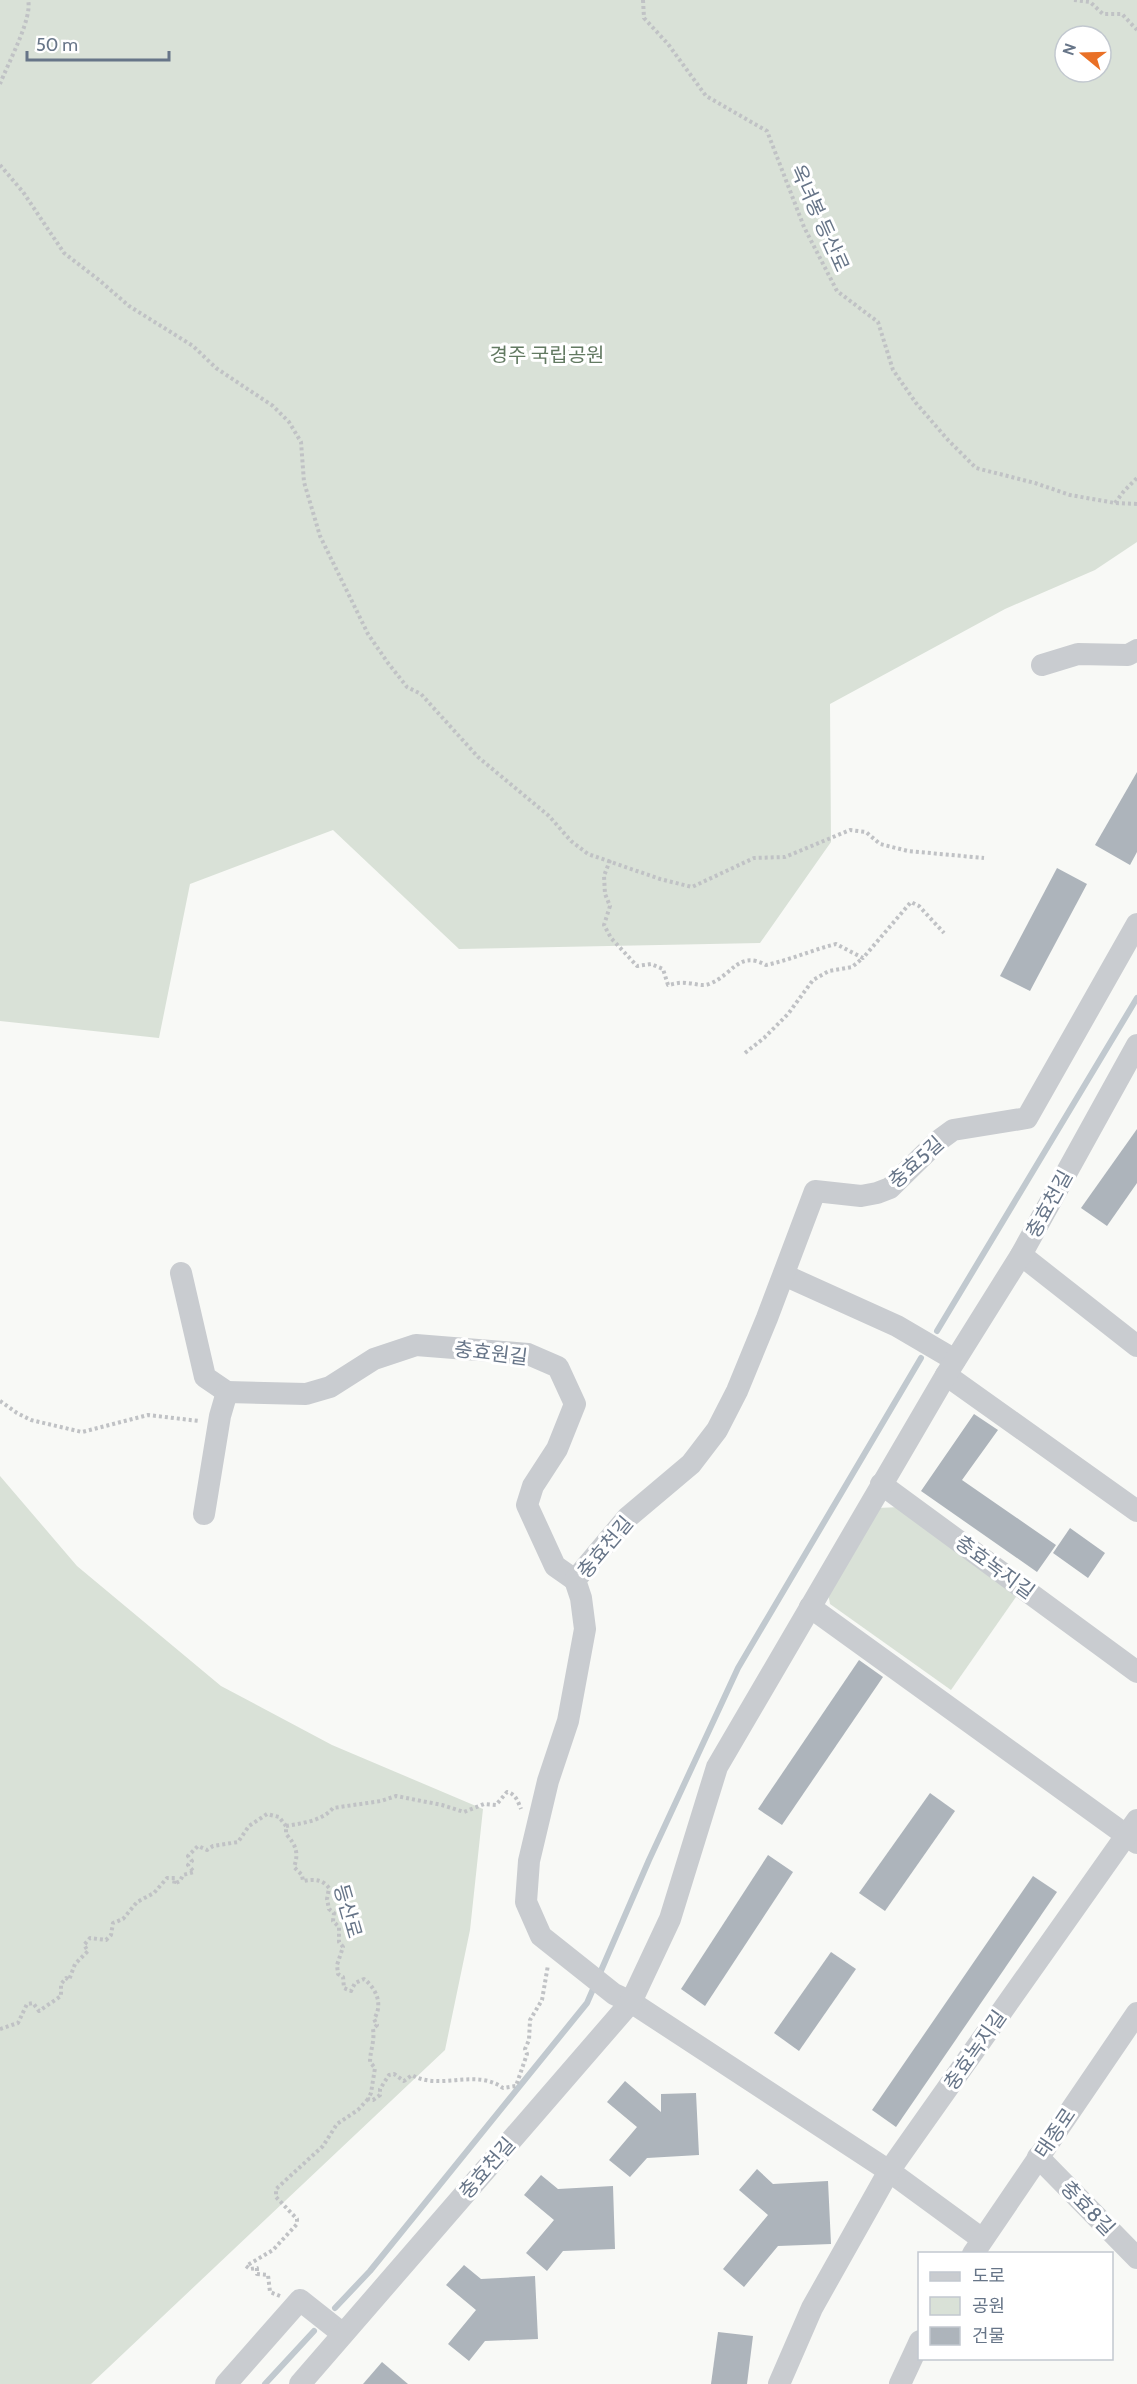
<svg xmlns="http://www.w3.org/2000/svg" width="1137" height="2384" viewBox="0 0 1137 2384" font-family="Cabin,'Noto Sans KR',sans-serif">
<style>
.green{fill:#d9e1d7;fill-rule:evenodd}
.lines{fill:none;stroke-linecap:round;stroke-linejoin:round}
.stream{stroke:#c1c9cf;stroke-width:6}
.building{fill:#adb4bb}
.path{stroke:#c0c2c5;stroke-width:4;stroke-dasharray:3 3;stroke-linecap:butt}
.minor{stroke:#c9ccd0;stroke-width:22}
.labels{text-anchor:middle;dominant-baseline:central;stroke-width:6;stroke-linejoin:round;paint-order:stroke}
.street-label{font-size:20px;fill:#677588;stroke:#fff}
.park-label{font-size:20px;fill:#637a62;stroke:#fff}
</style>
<rect width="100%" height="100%" fill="#f8f9f6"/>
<g class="green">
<path d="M0,0H1137V542L1095,570L1005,609L830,704L831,842L760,943L459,949L333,830L190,884L159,1038L0,1021ZM1065,36H1101V72H1065Z"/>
<polygon points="0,1476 77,1566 221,1686 332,1745 483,1809 470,1930 445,2050 91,2384 0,2384"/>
<polygon points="901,1507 1018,1594 951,1690 830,1604 827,1588 877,1508"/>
</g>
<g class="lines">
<g class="stream">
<polyline points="937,1331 1137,998"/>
<polyline points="335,2308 370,2271 587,2003 649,1860 738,1668 921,1358"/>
<polyline points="265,2384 314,2331"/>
</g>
</g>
<g class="building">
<polygon points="1137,772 1137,852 1130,865 1095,845"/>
<polygon points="1057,868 1087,884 1030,991 1000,976"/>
<polygon points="1137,1129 1137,1183 1107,1226 1081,1208"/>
<polygon points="974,1414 998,1430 962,1480 1056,1545 1037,1572 921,1491"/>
<polygon points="1070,1528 1105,1553 1088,1578 1053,1553"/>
<polygon points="859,1660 883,1677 782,1825 758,1809"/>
<polygon points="930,1793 955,1811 885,1911 859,1893"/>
<polygon points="768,1855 793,1872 705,2006 681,1989"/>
<polygon points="1033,1876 1057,1892 896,2127 872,2110"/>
<polygon points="831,1952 856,1969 799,2051 774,2033"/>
<polygon points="625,2081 661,2112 661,2094 696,2093 699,2155 647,2158 630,2177 609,2160 637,2127 607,2102"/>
<polygon points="757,2169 773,2184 828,2181 831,2244 778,2246 744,2287 723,2269 768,2215 739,2190"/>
<polygon points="541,2175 558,2189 613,2186 615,2249 563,2251 547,2271 526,2253 554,2220 524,2195"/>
<polygon points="464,2265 481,2279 535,2276 538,2339 485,2341 469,2361 448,2344 476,2310 446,2285"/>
<polygon points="718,2332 753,2336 747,2384 711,2384"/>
<polygon points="382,2362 408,2384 363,2384"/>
</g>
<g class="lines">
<g class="path">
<polyline points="643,0 644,18 668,44 706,96 767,131 804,227 837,291 878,322 893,370 916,403 948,440 976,468 1035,483 1070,495 1115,503 1137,504"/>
<polyline points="1074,0 1090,2 1103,14 1122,14 1137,30"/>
<path d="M0,84C7,65 33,18 28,0"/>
<polyline points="0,165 23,192 64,253 99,280 129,306 193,346 216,368 273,406 289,422 301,442 304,482 320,536 368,634 388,663 407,687 421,694 478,757 549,816 571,841 588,854 660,879 692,887 754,858 785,857 850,830 866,832 880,844 908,851 984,858"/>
<polyline points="1115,503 1124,491 1137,478"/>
<path d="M610,860L604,876L605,894L610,906L604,925L611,938L637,966L651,964L663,969L668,985C674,984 680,982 686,983C694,983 702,987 709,984C733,975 738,950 766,965C790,960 812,950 836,944L863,958L911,902L919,906L944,933"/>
<polyline points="745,1053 764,1038 788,1014 813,980 829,971 852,967 863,958"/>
<polyline points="0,1401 17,1413 31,1420 82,1432 148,1415 199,1421"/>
<path d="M286,1826C303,1823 322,1821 333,1808L381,1801L396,1796L442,1805L464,1812L484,1804L496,1805L507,1792C516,1794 518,1802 521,1809"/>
<path d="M0,2029L18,2023L27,2004L33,2003L39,2011L61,1996V1984L66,1978L69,1980L75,1964L88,1951L84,1945L90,1938L106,1940L111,1935L113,1923L123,1919L137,1902L154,1893L167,1878H175L174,1884L180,1881L183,1875L194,1872L188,1865L192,1861L188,1856L198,1846L207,1850L213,1846L238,1842L249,1826L267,1814L279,1817L286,1826V1834C296,1845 299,1853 294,1867L302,1875L303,1881C314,1879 322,1879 329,1888L327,1899L329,1909L334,1913L333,1921L339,1927V1942L343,1947L337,1965L338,1974L343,1977L344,1988L351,1991L355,1983L364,1979C377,1989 383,2005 374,2019L377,2025L373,2029C375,2041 370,2051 370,2062L375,2068L371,2093L368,2099L373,2100L380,2095V2089L389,2075L394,2074L404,2081L412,2075C440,2091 476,2068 503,2088L516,2086L527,2054L525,2049L529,2040L530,2020L542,2000L548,1965"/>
<polyline points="280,2296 270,2292 268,2275 257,2274 257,2268 250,2269 246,2266 273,2250 297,2224 297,2219 276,2197 276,2189 323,2146 337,2124 358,2110 368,2099"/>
</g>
<g class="minor">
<polyline points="1042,665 1078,654 1128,655 1137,650"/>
<polyline points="1021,1255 1137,1346"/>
<polyline points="181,1273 205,1377 227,1392"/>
<polyline points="784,1275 897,1326 955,1360"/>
<polyline points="946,1375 1137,1511"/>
<polyline points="881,1484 1137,1672"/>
<polyline points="204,1514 220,1416 227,1392 306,1394 330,1387 374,1359 416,1345 528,1354 558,1367 575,1404 557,1449 533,1486 527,1505 555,1566 575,1580"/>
<polyline points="810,1607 1137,1843"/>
<polyline points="1038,2157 1137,2258"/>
<polyline points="982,2239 889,2171 631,2002 614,1994 541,1936 526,1902 529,1861 548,1781 568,1721 585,1629 581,1598 575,1580 627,1518 691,1464 717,1430 737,1391 767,1318 815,1191 861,1196 877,1193 890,1188 938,1141 953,1130 1027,1118 1137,924"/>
<polyline points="973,2254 1137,2013"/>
<polyline points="226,2384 300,2300 343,2334"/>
<polyline points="300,2384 631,2002 670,1919 717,1767 946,1375 1021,1255 1137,1045"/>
<polyline points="779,2384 812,2308 889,2171 1137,1820"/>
<polyline points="900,2384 920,2341"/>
</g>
</g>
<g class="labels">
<g class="street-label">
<text transform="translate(820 218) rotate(66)">옥녀봉 등산로</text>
<text transform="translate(916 1162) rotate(-42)">충효5길</text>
<text transform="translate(1049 1204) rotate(-61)">충효천길</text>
<text transform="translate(491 1353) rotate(7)">충효원길</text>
<text transform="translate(605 1547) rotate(-50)">충효천길</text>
<text transform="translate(995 1567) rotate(36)">충효녹지길</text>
<text transform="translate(348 1911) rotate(74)">등산로</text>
<text transform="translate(975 2050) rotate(-55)">충효녹지길</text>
<text transform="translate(1055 2133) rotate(-56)">태종로</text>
<text transform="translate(487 2168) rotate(-49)">충효천길</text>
<text transform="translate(1088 2208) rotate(46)">충효8길</text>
</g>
<g class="park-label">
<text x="547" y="355">경주 국립공원</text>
</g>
</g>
<rect x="918" y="2252" width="195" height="108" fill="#ffffff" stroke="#c2c8cf" stroke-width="1.5"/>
<rect x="930" y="2272" width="30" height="9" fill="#c9ccd0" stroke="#c2c8cf" stroke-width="1.5"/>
<text x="972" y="2282" font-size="18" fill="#677588">도로</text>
<rect x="930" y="2297" width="30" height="18" fill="#d9e1d7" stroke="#c2c8cf" stroke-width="1.5"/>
<text x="972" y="2312" font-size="18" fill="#677588">공원</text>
<rect x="930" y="2327" width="30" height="18" fill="#adb4bb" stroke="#c2c8cf" stroke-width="1.5"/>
<text x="972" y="2342" font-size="18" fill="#677588">건물</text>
<g transform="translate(1083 54) rotate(289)"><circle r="28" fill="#ffffff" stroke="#c2c8cf" stroke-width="1.5"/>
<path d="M0-4.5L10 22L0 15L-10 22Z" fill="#e97026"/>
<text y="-9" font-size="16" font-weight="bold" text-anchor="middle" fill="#677588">N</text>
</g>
<path d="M27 51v9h142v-9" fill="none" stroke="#677588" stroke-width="3"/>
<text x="36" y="51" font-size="18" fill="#677588" stroke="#ffffff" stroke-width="4.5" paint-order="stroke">50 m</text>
</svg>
